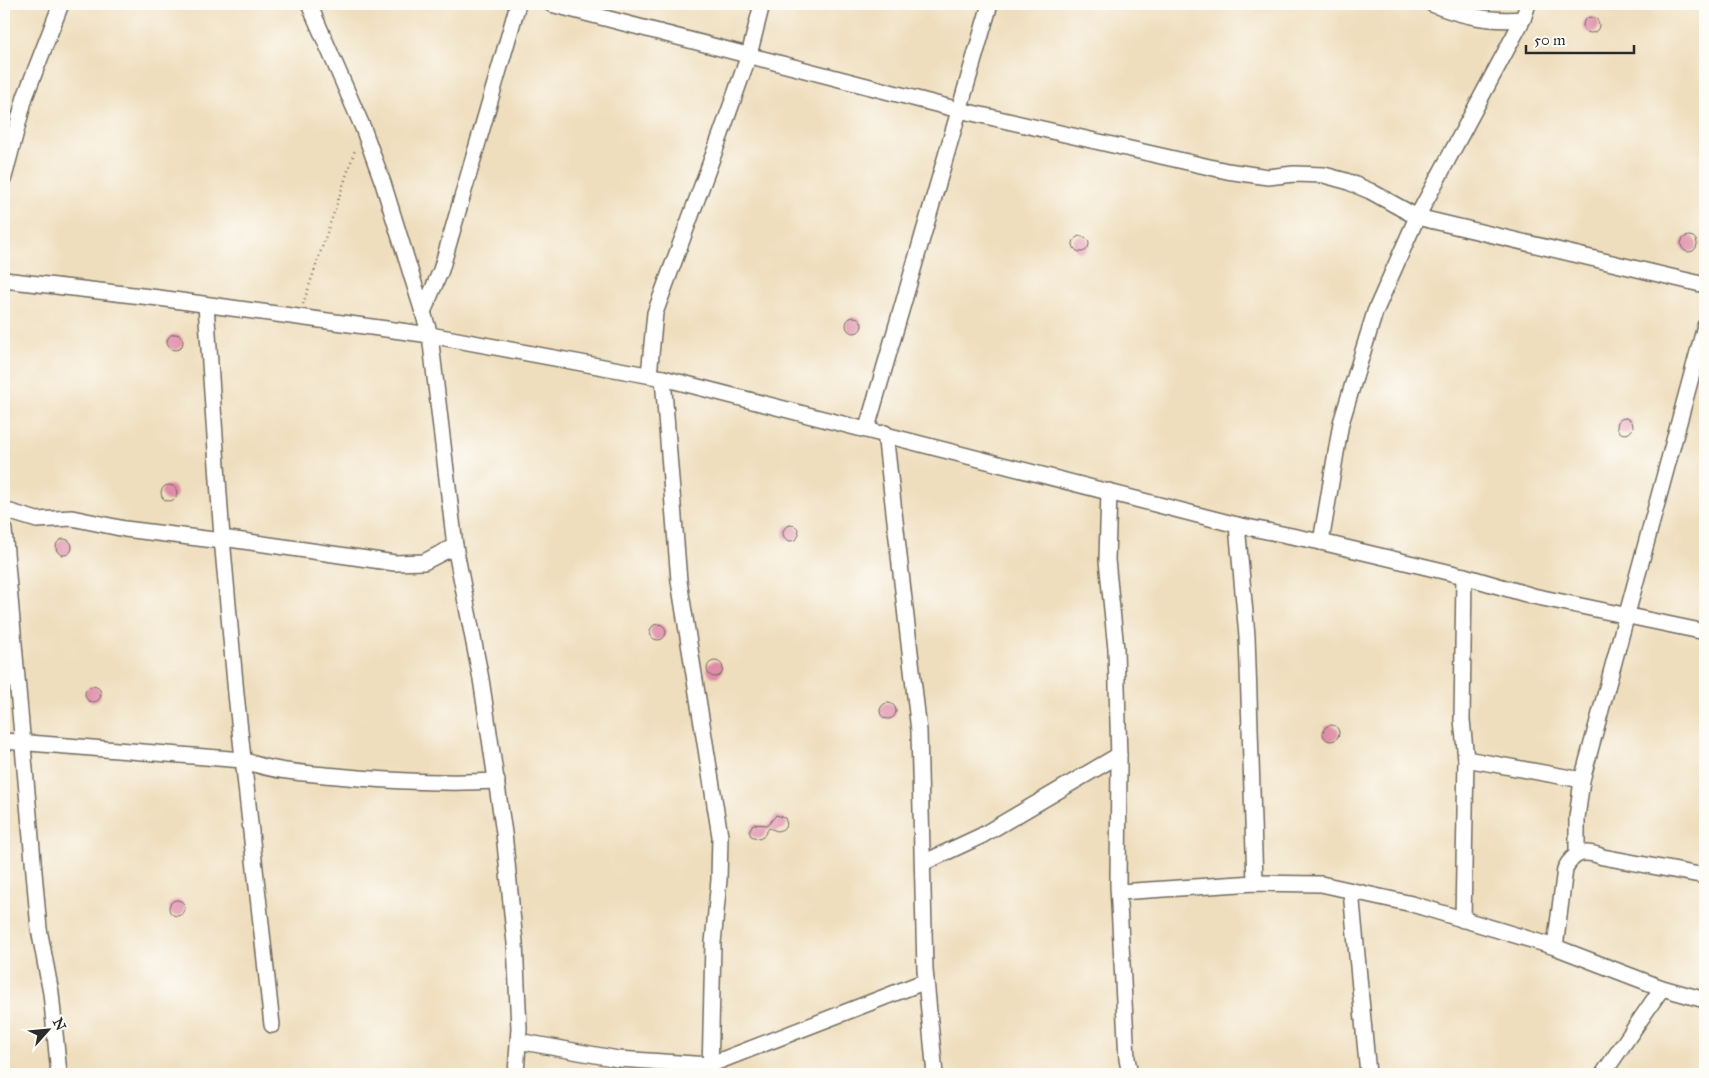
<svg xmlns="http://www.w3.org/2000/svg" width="1709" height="1078" viewBox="0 0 1709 1078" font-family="'IM FELL Great Primer',serif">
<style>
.building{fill:#e08da9}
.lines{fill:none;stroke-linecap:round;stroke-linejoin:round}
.minor-casing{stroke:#706a5e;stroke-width:18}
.path{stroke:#706a5e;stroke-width:2.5;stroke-dasharray:1 4;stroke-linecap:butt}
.minor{stroke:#fff;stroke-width:15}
</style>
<rect width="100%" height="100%" fill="#fdfcf7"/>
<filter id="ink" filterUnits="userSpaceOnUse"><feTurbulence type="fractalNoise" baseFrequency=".02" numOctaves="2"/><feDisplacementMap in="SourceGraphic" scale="10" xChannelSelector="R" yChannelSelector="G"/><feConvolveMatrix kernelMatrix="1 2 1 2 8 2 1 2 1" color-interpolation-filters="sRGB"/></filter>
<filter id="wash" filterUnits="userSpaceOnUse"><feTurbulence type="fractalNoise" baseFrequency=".0096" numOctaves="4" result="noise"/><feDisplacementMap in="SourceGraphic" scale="20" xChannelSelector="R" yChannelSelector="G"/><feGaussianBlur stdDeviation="1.12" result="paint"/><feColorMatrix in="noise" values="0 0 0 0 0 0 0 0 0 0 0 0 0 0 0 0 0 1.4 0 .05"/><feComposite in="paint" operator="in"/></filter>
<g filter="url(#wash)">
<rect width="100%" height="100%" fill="#efdebd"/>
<g id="blocks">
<g class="building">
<circle cx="1591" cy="25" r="8"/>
<circle cx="1081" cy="244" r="8"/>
<circle cx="1689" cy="244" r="8"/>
<circle cx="854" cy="325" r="8"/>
<circle cx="175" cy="342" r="8"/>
<circle cx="1625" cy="426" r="8"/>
<circle cx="169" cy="493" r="8"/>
<circle cx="791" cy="533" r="8"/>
<circle cx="64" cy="547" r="8"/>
<circle cx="658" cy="632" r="8"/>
<circle cx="715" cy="669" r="8"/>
<circle cx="93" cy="694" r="8"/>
<circle cx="888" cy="711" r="8"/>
<circle cx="1331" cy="733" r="8"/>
<polygon points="776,815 785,818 787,824 784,829 777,831 769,828 763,837 759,839 751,836 749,831 753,824 768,825"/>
<circle cx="177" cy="908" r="8"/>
</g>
</g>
</g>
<g filter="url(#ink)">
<use href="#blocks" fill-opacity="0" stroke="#706a5e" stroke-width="1"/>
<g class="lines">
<defs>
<g id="minor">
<polyline points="309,4 363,128 383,183 430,335 455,546 481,679 504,833 515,943 519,1028 516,1074"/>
<polyline points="551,4 959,110 1227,171 1268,177 1294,174 1324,175 1346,181 1370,191 1417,217 1705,285"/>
<path d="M1432,4C1461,16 1492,22 1523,19"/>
<polyline points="4,177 25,97 61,4"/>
<polyline points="4,280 159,298 430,335 663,378 1237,525 1321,542 1464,576 1533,596 1705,632"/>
<polyline points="206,305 222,538 236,694 272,1025"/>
<polyline points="423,312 441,270 518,4"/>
<polyline points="649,375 655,313 721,134 749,55 762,4"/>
<polyline points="663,378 679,581 720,836 719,880 713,943 710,1074"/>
<polyline points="867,428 990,4"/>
<polyline points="885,433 919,731 925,970 935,1074"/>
<polyline points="1109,491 1107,560 1116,649 1119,760 1118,885 1127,1059 1130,1074"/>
<polyline points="4,510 37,520 72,518 125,529 222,541"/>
<polyline points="1237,525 1247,636 1255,883"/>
<polyline points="4,530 39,929 51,993 59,1074"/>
<polyline points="222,538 395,563 424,562 455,546"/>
<polyline points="1321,542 1341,423 1375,312 1417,217 1523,19 1528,4"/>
<path d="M4,741L243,760C273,772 305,773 337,776C390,781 444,784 497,781"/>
<polyline points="1466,759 1582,780"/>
<polyline points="1577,853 1577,818 1582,780 1705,326"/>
<polyline points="923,863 981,836 1119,755"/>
<polyline points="1351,891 1368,1074"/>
<polyline points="1119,892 1255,883 1321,884 1412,904 1555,947 1662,988 1705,1000"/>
<polyline points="1463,920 1466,759 1462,720 1464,576"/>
<path d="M1555,947L1565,869C1574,851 1585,850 1603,857L1705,876"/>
<polyline points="518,1041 618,1059 709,1065 926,981"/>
<polyline points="1603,1074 1662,988"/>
</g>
</defs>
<use href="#minor" class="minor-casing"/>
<polyline class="path" points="303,304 355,150"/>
<use href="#minor" class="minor"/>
</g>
</g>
<rect width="1709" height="1078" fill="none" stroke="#fdfcf7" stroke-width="20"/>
<g transform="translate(48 1030) rotate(63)" stroke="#fdfcf7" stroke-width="4" paint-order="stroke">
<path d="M0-4L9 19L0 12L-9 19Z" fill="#2b2b2b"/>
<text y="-8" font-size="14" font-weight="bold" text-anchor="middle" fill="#2b2b2b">N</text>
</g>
<path d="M1526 45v8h108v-8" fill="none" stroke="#2b2b2b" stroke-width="2.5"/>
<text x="1534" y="45" font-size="15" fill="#2b2b2b" stroke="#fdfcf7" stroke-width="4" paint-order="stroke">50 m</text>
</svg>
